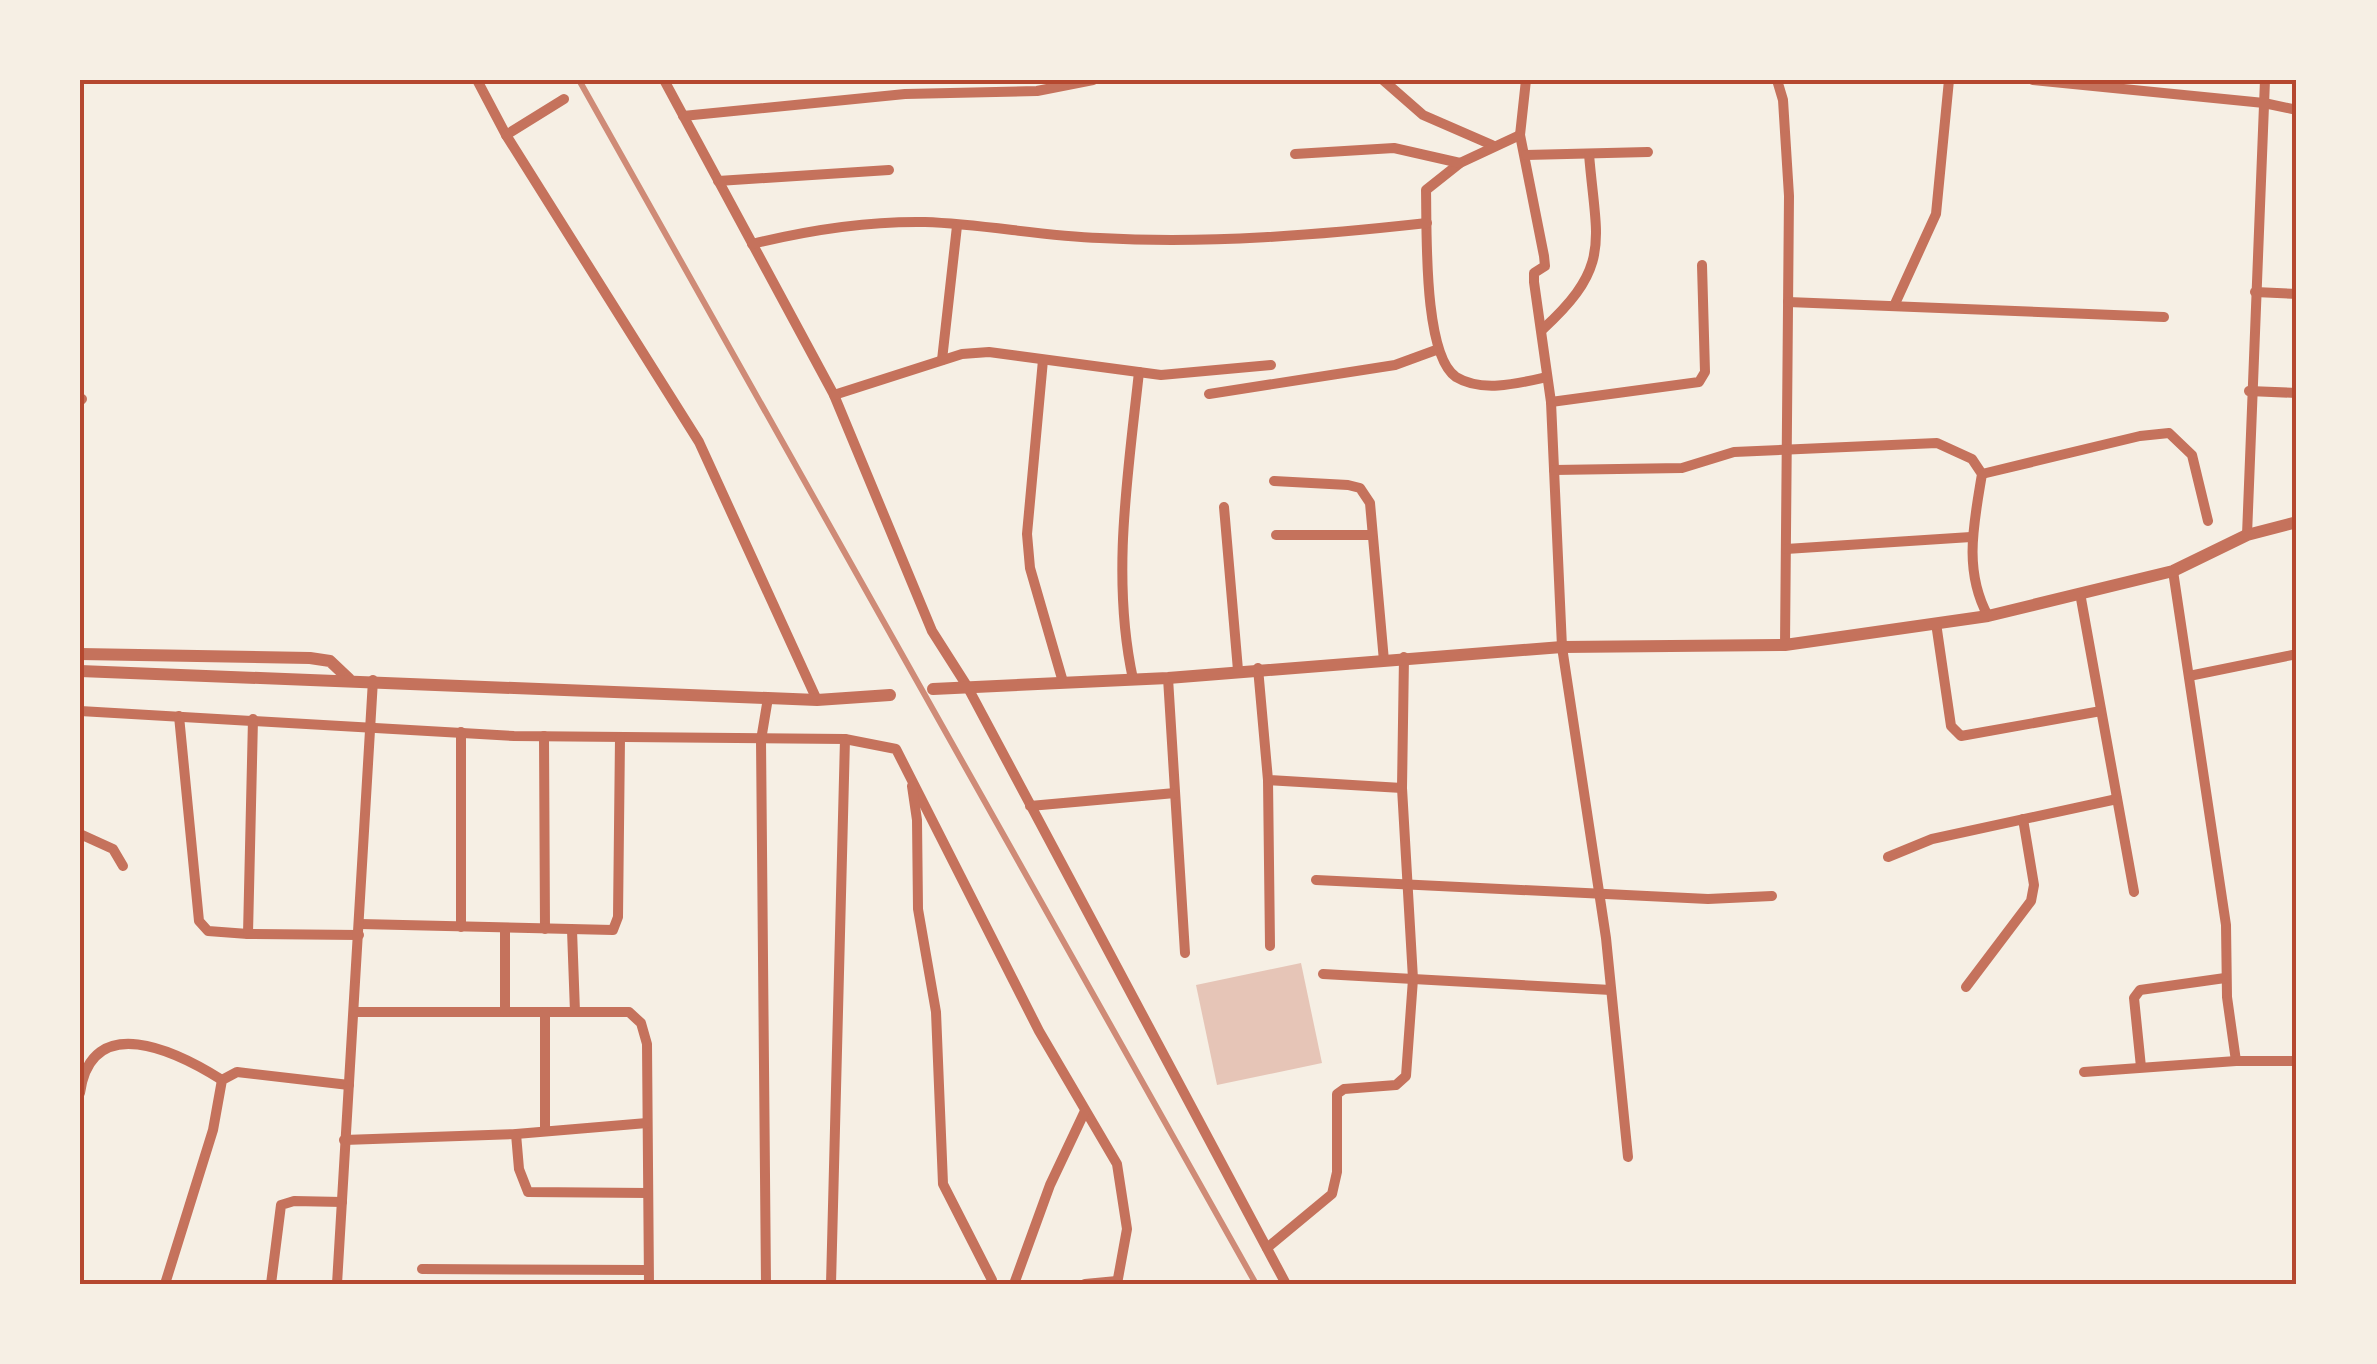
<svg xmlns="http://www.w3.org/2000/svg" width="2377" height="1364" viewBox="0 0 2377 1364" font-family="'Varela Round',sans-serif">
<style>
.building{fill:#e6c5b7}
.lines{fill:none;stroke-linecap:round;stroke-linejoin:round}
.minor{stroke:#c5725c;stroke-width:10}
.tertiary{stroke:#c5725c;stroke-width:12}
.rail{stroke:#cf8b77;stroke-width:6}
.neatline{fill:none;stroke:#b5482f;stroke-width:4}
</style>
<rect width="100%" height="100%" fill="#f6efe4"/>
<polygon class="building" points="1301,963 1322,1063 1217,1085 1196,985"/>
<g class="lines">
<g class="minor">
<polyline points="477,80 506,135 699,442 817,700"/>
<polyline points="664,80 834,395 932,631 967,686 1286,1284"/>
<polyline points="1383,80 1423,115 1492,145"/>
<polyline points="1526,80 1520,135 1544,256 1545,266 1534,273 1534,282 1551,402 1562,647 1606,938 1628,1157"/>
<polyline points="1777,80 1783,100 1789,196 1785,645"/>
<polyline points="2033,80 2264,103 2297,110"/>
<polyline points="683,116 905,94 1037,91 1093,80"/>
<polyline points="506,135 564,99"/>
<path d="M1520,135L1460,163L1426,190C1427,230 1423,355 1456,377C1482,393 1520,383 1547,377"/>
<polyline points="1295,154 1394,148 1460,163"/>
<polyline points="1526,155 1648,152"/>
<polyline points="718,181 889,170"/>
<path d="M752,244C809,230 866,221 925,222C983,224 1042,236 1100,238C1209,244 1319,235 1427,223"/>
<polyline points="2255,292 2297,294"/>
<polyline points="1788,302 2164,317"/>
<polyline points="1894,306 1936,214 1949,80"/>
<path d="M1543,329C1613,265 1596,241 1589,154"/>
<polyline points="942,360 957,226"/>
<polyline points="1043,360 1027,534 1030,568 1063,682"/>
<polyline points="2249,391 2297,393"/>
<polyline points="1209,394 1395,365 1436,350"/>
<polyline points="834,395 962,354 989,352 1161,375 1271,365"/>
<polyline points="80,401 82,399"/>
<polyline points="1551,402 1699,382 1705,372 1702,265"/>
<path d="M1554,470L1682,468L1734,452L1937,443L1972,459L1982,474C1974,523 1963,570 1988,616"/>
<polyline points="1982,474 2140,436 2169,433 2192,455 2208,521"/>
<polyline points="1274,481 1348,485 1360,488 1370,503 1384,661"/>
<polyline points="1224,507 1238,670"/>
<polyline points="1276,535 1372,535"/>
<polyline points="2247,535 2265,80"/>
<polyline points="1786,549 1971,537"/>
<polyline points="2173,571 2226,925 2227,997 2236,1061"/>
<polyline points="2080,593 2134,892"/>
<polyline points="1936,623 1951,726 1961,736 2101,711"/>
<polyline points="1258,668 1268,780 1402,788 1413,979 1406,1076 1396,1085 1344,1089 1337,1094 1337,1172 1332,1194 1267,1248"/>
<polyline points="2189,676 2297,654"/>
<polyline points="1168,678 1185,953"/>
<path d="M1133,679C1111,578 1128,474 1139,372"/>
<polyline points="80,711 514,736 845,739 896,749 1039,1031 1117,1164 1127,1229 1117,1284"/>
<polyline points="179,716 199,921 208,931 248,934"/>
<polyline points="253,719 248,934 359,935"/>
<polyline points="461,732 461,927"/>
<polyline points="544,736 545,929"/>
<polyline points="1268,780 1270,946"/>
<polyline points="912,786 917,820 918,909 936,1012 943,1184 992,1280"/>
<polyline points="1402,788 1404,657"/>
<polyline points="1030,806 1175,793"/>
<polyline points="80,834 113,849 123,866"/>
<polyline points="1888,857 1932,839 2117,799"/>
<polyline points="1316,880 1708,899 1772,896"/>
<polyline points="360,924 613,930 618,917 620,738"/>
<polyline points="572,930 575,1012"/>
<polyline points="1323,974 1611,990"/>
<polyline points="1966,987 2031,901 2034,885 2023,819"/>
<polyline points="354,1012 629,1012 641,1023 647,1044 649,1284"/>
<polyline points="505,1012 505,928"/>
<polyline points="2141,1067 2134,998 2140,990 2225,978"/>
<polyline points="2084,1072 2236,1061 2297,1061"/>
<path d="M80,1093C91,1010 176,1051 222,1080"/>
<polyline points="545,1131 545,1012"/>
<polyline points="516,1134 519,1169 528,1192 648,1193"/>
<polyline points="344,1140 516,1134 647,1123"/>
<polyline points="422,1269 648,1270"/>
<polyline points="165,1284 213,1130 222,1080 237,1072 349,1085"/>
<polyline points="271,1284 281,1205 294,1201 342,1202"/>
<polyline points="337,1284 373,680"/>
<polyline points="766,1284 761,740 768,698"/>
<polyline points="831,1284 845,739"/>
<polyline points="1014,1284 1050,1185 1085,1111"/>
<polyline points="1085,1284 1117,1281"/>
</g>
<g class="tertiary">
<polyline points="80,654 310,658 330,661 349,679"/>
<polyline points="80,671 817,700 890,695"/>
<polyline points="933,689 1168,678 1562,647 1785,645 1988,616 2173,571 2247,535 2297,522"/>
</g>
<polyline class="rail" points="579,80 1256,1284"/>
</g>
<rect width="2377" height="1364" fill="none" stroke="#f6efe4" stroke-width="165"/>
<rect x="82" y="82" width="2212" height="1200" class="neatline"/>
</svg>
